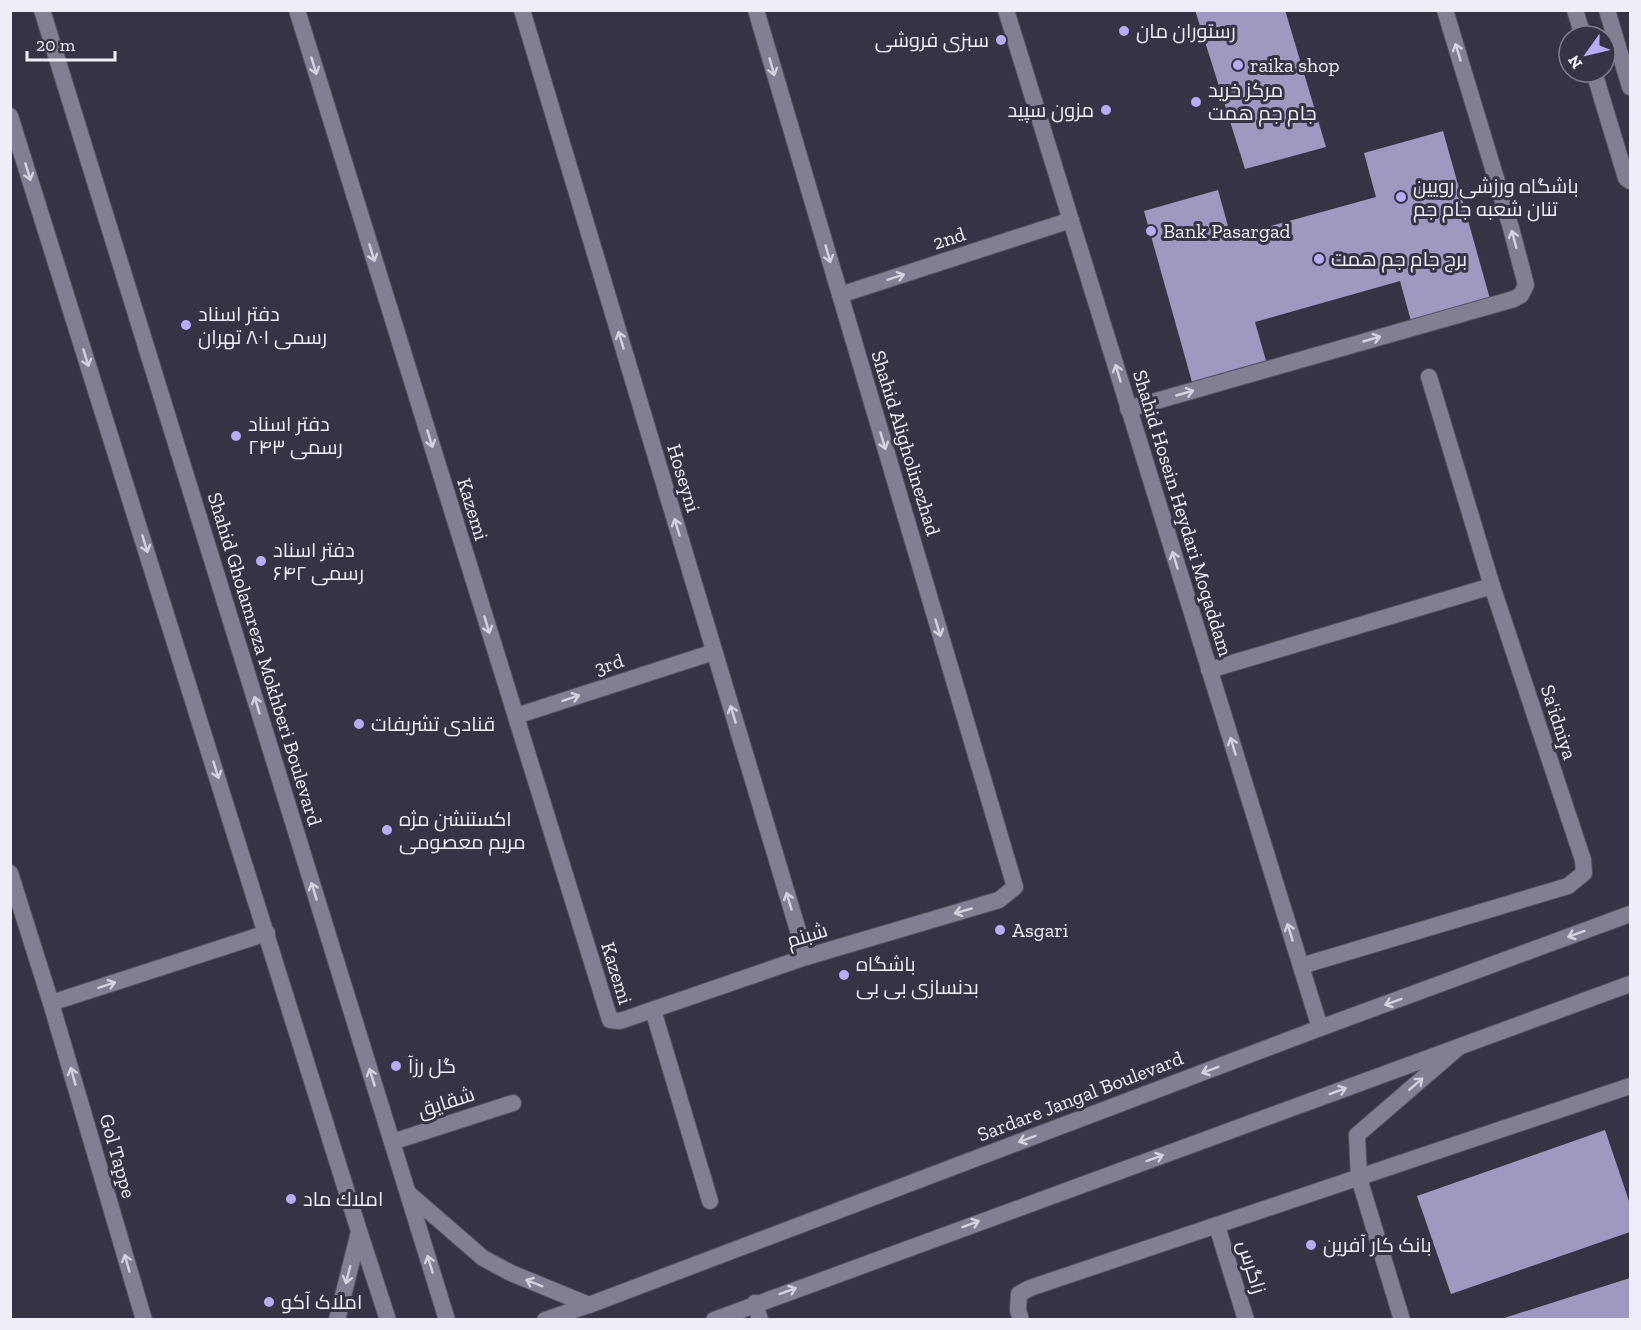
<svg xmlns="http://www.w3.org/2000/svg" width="1641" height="1330" viewBox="0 0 1641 1330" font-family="'Zilla Slab',Cairo,serif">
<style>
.building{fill:#9f99c2}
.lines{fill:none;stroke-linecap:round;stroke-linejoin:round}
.minor-casing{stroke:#545260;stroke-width:18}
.secondary-casing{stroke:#545260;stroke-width:18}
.minor{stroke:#827f92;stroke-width:16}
.secondary{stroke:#827f92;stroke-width:16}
.oneway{stroke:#d4d2de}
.poi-dot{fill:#b8abf7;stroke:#363444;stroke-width:2}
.labels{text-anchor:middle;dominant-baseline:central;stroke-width:6;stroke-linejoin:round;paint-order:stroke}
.poi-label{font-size:20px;fill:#efedf8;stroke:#363444;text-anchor:start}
.street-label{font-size:20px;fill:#efedf8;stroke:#363444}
</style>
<rect width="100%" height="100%" fill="#363444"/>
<g class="building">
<polygon points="1195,10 1285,10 1326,147 1245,169"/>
<polygon points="1443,131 1490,299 1411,321 1400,281 1255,322 1266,361 1192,382 1144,211 1218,190 1231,237 1376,197 1364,153"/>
<polygon points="1605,1130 1630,1204 1630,1232 1451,1294 1417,1196"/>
<polygon points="1630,1278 1630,1320 1501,1320 1501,1319"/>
</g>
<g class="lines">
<defs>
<g id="minor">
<polyline points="297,10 610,1020 620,1021 806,957 999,900 1015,887 756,10"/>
<polyline points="522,10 806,957"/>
<polyline points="1006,10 1320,1028"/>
<polyline points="1575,10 1583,36"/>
<polyline points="1607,10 1630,87"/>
<polyline points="1594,72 1626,178 1630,181"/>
<polyline points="840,295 1071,220"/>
<polyline points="1128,409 1514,299 1521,295 1526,285 1511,228 1445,10"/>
<polyline points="1209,670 1492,586"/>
<polyline points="516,716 714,652"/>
<polyline points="10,873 51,1003 144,1320"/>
<polyline points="1301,966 1568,886 1584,873 1583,860 1492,586 1429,377"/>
<polyline points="51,1003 267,933"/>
<polyline points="653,1010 710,1201"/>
<polyline points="392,1142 513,1103"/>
<polyline points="1217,1226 1246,1320"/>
<polyline points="755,1303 760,1320"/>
<polyline points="1021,1320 1018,1310 1019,1294 1030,1288 1630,1086"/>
<polyline points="1402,1320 1359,1178 1357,1135 1459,1047"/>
</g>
<g id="secondary">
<polyline points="42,10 447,1320"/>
<polyline points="10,116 359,1231 388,1320"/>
<polyline points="408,1193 483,1258 511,1273 589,1305"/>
<polyline points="337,1320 359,1232"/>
<polyline points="545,1320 589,1305 1320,1028 1630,914"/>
<polyline points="714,1320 1630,984"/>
</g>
</defs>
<use href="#minor" class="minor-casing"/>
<use href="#secondary" class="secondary-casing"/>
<use href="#minor" class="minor"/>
<use href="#secondary" class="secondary"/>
</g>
<defs><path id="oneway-shaft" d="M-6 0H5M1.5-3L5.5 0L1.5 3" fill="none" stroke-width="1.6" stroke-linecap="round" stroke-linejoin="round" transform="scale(1.5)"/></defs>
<g class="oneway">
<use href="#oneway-shaft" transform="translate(1458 52) rotate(-107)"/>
<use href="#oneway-shaft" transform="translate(314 66) rotate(73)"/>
<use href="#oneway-shaft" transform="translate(772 67) rotate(74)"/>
<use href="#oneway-shaft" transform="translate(28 172) rotate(73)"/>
<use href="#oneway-shaft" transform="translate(1514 239) rotate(-105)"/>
<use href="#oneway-shaft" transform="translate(372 253) rotate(73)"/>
<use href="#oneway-shaft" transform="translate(828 254) rotate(74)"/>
<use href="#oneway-shaft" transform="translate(896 277) rotate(-18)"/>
<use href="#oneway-shaft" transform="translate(1372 339) rotate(-16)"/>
<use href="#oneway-shaft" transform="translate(621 340) rotate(-107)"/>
<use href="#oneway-shaft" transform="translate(86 358) rotate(73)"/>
<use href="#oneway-shaft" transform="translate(1118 373) rotate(-107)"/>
<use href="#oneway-shaft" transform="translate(1185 393) rotate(-16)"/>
<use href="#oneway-shaft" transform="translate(430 439) rotate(73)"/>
<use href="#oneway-shaft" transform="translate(883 441) rotate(73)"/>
<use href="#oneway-shaft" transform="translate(677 527) rotate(-107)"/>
<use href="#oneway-shaft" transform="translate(145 544) rotate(73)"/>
<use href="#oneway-shaft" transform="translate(1175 560) rotate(-107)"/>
<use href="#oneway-shaft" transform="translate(487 625) rotate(73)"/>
<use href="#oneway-shaft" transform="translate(938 628) rotate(73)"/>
<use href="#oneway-shaft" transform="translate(571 698) rotate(-18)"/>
<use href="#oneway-shaft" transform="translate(257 705) rotate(-107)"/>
<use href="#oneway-shaft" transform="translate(733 714) rotate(-107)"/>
<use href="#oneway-shaft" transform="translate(1233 746) rotate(-107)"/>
<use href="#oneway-shaft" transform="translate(216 770) rotate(73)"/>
<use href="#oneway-shaft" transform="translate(314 891) rotate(-107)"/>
<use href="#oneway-shaft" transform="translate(789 901) rotate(-107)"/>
<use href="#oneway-shaft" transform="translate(963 911) rotate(164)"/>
<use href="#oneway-shaft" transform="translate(1290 932) rotate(-107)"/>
<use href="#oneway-shaft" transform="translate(1576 934) rotate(160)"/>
<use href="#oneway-shaft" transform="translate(107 985) rotate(-18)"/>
<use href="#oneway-shaft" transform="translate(1393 1002) rotate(160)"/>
<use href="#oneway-shaft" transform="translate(1210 1070) rotate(159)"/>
<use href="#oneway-shaft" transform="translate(73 1076) rotate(-106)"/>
<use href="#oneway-shaft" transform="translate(372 1077) rotate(-107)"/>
<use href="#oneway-shaft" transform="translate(1416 1084) rotate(-41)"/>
<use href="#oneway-shaft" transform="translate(1338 1091) rotate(-20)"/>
<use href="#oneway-shaft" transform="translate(1027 1139) rotate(159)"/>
<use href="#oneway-shaft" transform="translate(1155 1158) rotate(-20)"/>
<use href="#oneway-shaft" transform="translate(971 1224) rotate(-20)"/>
<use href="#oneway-shaft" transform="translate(127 1263) rotate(-106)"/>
<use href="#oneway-shaft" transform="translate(430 1264) rotate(-107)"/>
<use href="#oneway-shaft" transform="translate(348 1275) rotate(104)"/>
<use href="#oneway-shaft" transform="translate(534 1283) rotate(-158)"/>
<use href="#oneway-shaft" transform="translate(788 1291) rotate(-20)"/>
</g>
<g class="poi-dot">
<circle cx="1124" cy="31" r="6"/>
<circle cx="1001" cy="40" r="6"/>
<circle cx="1238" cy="65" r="6"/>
<circle cx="1196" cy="102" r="6"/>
<circle cx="1106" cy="110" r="6"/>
<circle cx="1401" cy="197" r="6"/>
<circle cx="1151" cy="231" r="6"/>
<circle cx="1319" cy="259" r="6"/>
<circle cx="186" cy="325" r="6"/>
<circle cx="236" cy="436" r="6"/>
<circle cx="261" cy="561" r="6"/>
<circle cx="359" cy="724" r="6"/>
<circle cx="387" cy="830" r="6"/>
<circle cx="1000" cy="930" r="6"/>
<circle cx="844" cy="975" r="6"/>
<circle cx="396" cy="1066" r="6"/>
<circle cx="291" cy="1199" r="6"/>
<circle cx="1311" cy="1245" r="6"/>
<circle cx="269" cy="1302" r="6"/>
</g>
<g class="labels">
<g class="poi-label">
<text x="1136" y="31">رستوران مان</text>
<text x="989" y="40" text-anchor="end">سبزی فروشی</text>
<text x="1250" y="65">raika shop</text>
<text x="1208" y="90">مرکز خرید<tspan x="1208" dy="23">جام جم همت</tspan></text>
<text x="1094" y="110" text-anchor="end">مزون سپید</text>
<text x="1413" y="186">باشگاه ورزشی رویین<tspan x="1413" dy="23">تنان شعبه جام جم</tspan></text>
<text x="1163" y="231">Bank Pasargad</text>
<text x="1331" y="259">برج جام جم همت</text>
<text x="198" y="314">دفتر اسناد<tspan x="198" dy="23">رسمی ۸۰۱ تهران</tspan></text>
<text x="248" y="424">دفتر اسناد<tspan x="248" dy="23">رسمی ۲۴۳</tspan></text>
<text x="273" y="550">دفتر اسناد<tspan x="273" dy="23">رسمی ۶۴۲</tspan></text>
<text x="371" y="724">قنادی تشریفات</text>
<text x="399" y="819">اکستنشن مژه<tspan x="399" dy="23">مریم معصومی</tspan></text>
<text x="1012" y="930">Asgari</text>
<text x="856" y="964">باشگاه<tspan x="856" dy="23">بدنسازی بی بی</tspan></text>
<text x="408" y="1066">گل رزآ</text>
<text x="303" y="1199">املاك ماد</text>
<text x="1323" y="1245">بانک کار آفرین</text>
<text x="281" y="1302">املاک آکو</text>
</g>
<g class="street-label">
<text transform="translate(949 238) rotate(-18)">2nd</text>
<text transform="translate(906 443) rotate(73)">Shahid Aligholinezhad</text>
<text transform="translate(684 478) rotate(73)">Hoseyni</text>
<text transform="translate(473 509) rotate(73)">Kazemi</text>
<text transform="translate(1183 513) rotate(73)">Shahid Hosein Heydari Moqaddam</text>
<text transform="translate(265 659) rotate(73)">Shahid Gholamreza Mokhberi Boulevard</text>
<text transform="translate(609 664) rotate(-18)">3rd</text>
<text transform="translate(1559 722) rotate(72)">Sa'idniya</text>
<text transform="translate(807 935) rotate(-17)">شبنم</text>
<text transform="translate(617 973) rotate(73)">Kazemi</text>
<text transform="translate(1080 1096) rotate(-21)">Sardare Jangal Boulevard</text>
<text transform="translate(446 1102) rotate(-18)">شقایق</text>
<text transform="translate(118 1156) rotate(74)">Gol Tappe</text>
<text transform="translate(1252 1267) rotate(73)">زاگرس</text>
</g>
</g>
<rect width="1641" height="1330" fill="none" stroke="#efedf8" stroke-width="24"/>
<g transform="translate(1587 54) rotate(236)"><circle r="28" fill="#363444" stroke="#807e8c" stroke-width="1.5"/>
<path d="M0-4.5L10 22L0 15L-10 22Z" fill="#b8abf7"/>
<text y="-9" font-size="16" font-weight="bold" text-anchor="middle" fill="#efedf8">N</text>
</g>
<path d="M27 51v9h88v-9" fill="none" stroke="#efedf8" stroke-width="3"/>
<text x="36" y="51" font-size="18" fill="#efedf8" stroke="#363444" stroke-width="4.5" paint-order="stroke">20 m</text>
</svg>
